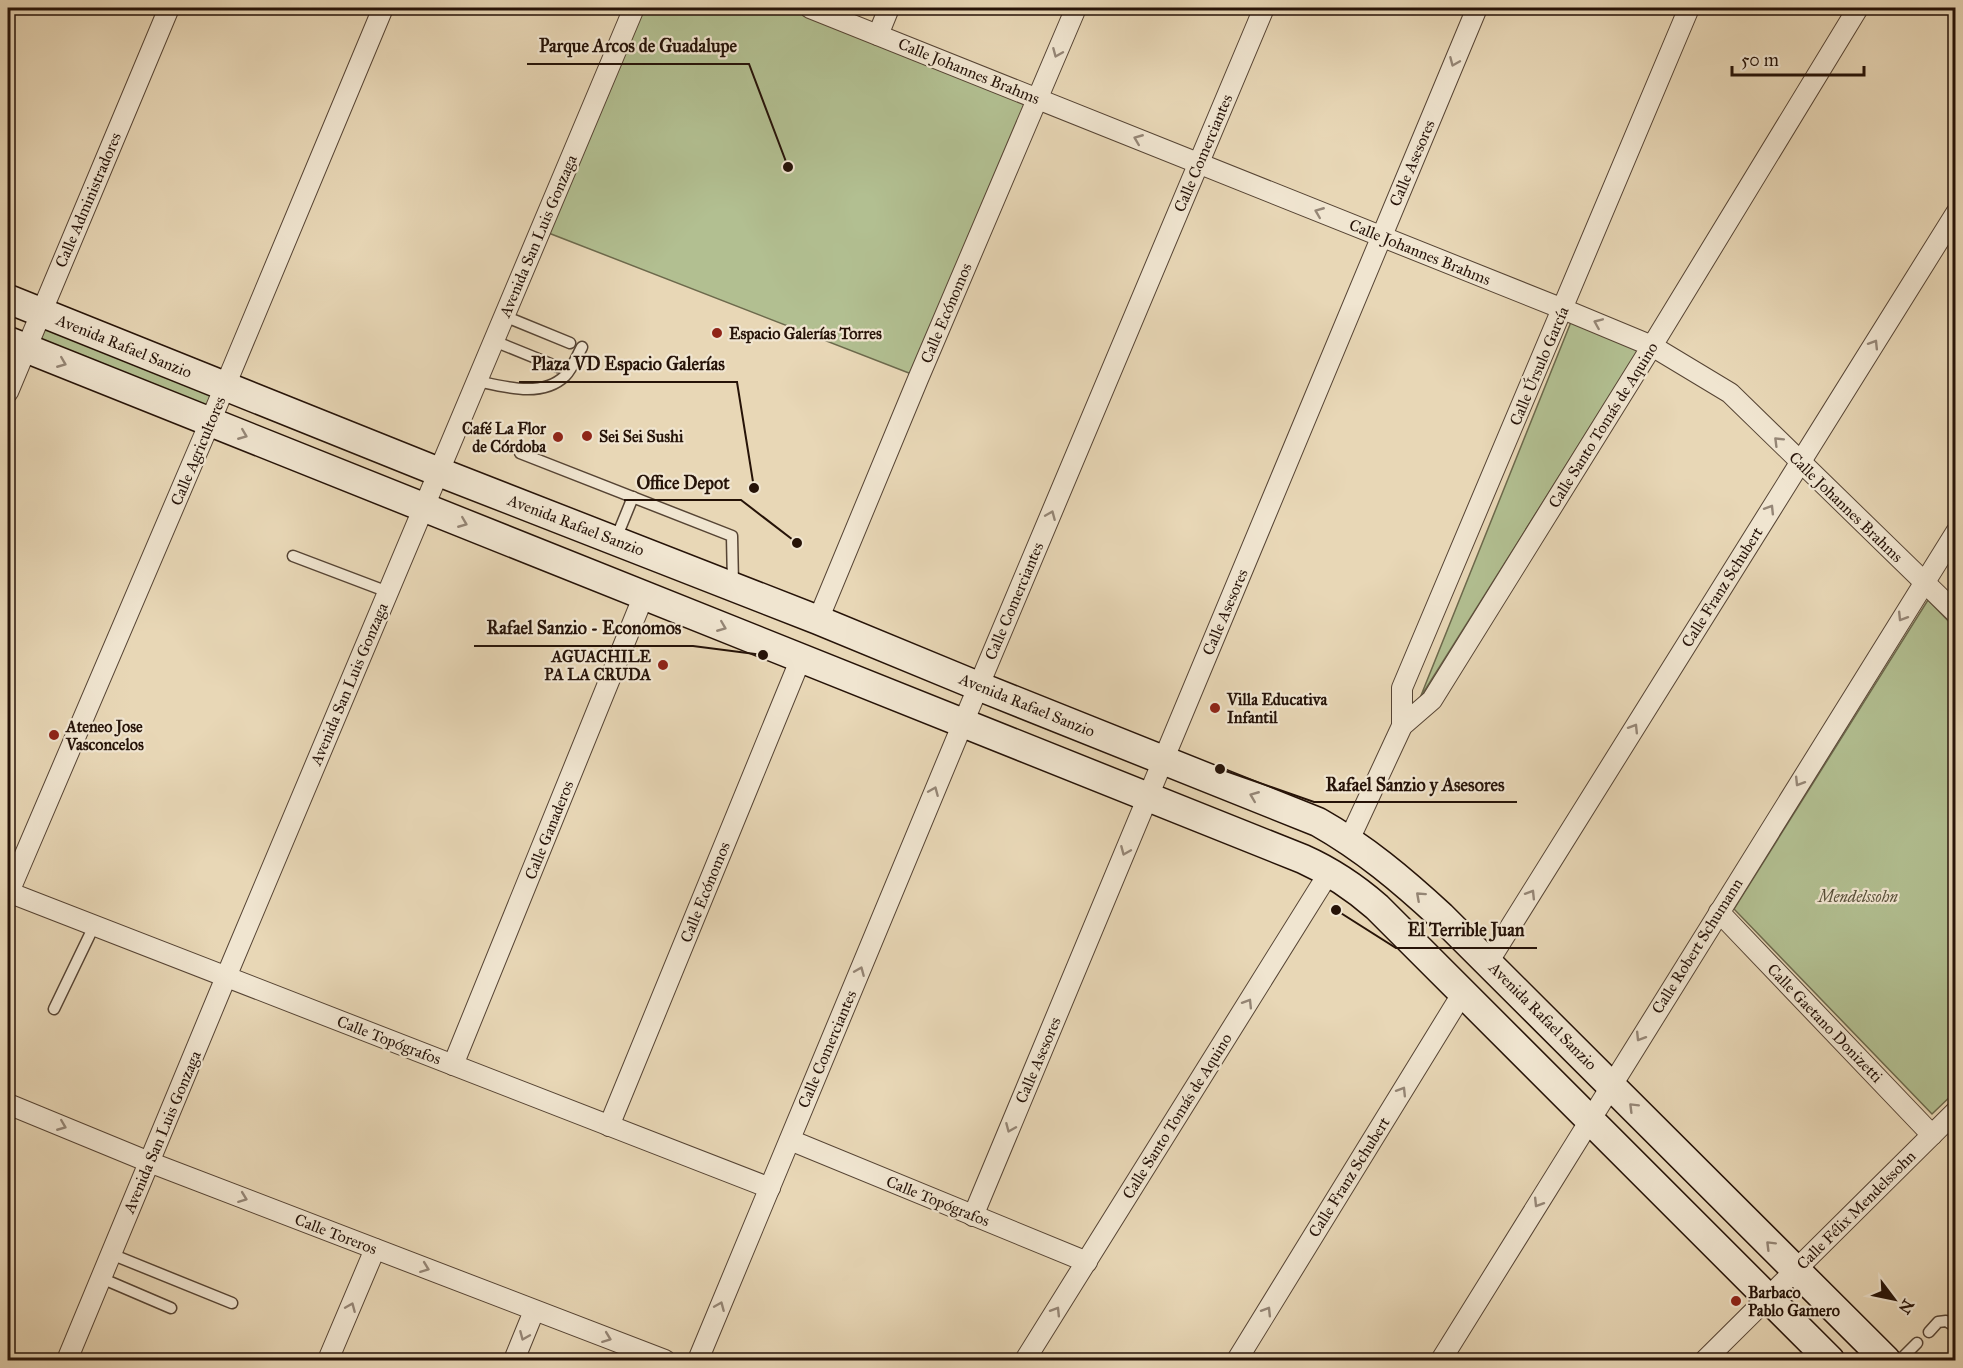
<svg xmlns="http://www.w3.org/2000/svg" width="1963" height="1368" viewBox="0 0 1963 1368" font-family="'IM FELL Great Primer',serif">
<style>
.green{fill:#b2bf91;stroke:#6c694c;stroke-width:1.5}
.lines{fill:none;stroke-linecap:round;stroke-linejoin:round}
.lane-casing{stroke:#564434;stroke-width:13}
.street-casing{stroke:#564434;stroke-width:22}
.secondary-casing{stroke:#261308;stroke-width:31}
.lane{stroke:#f0e5d0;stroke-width:10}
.street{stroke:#f0e5d0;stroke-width:20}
.secondary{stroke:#f0e5d0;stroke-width:28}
.oneway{stroke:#958676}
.poi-dot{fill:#8f2418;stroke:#f0e5d0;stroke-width:2}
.labels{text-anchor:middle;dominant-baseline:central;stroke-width:4.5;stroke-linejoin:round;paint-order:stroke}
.street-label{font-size:16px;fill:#261308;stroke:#f0e5d0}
.poi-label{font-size:16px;font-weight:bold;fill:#261308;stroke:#f0e5d0;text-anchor:start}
.park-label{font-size:16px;font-style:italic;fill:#574f38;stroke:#f0e5d0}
.leader{fill:none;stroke:#261308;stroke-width:2}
.callout-dot{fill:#261308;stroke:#f0e5d0;stroke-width:2}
.callout-label{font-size:18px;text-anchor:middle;font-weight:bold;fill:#261308;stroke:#f0e5d0;stroke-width:4.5;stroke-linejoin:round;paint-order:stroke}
</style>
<rect width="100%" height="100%" fill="#e8d7b6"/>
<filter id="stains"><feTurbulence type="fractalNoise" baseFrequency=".00333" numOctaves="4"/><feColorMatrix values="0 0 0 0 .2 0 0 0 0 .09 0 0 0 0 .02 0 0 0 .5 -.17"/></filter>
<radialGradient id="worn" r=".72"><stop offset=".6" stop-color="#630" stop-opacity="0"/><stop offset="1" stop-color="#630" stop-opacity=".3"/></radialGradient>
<g class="green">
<polygon points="641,8 791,8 1032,101 914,375 546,232"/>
<polygon points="1571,322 1639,349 1420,698"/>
<polygon points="47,324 214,391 205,413 38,345"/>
<polygon points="1928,600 1956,629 1956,1091 1932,1114 1734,909"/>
</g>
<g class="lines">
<defs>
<g id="lane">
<polyline points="504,316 570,343"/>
<polyline points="494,341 558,367"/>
<path d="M477,381C505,387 542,398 565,376C572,369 577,356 582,347"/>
<polyline points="520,453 732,536 733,584"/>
<polyline points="615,541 633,497"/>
<polyline points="293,556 388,592"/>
<polyline points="54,1009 94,926"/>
<polyline points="111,1254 232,1303"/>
<polyline points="101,1278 171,1308"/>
<polyline points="1929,1332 1938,1322 1946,1321 1956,1327"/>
<polyline points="1900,1360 1917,1343"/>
</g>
<g id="street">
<polyline points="810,8 1563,309 1652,346 1730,393 1956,613"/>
<polyline points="878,35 889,8"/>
<polyline points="8,392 169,8"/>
<polyline points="818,620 918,379 1076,8"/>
<polyline points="1402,726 1402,688 1689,8"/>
<polyline points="1349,840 1402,726 1432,700 1652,346 1858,8"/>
<polyline points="8,892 770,1188"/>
<polyline points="9,892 210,422 383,8"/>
<polyline points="1719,912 1932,1135"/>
<polyline points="1489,961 1956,213"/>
<polyline points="453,1065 644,595"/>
<polyline points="8,1104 149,1162 665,1360"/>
<polyline points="609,1126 801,658"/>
<polyline points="790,1140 1087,1262"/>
<polyline points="973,1216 1477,8"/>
<polyline points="67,1360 226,977 634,8"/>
<polyline points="328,1360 375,1249"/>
<polyline points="514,1360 534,1311"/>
<polyline points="698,1360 963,723 1264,8"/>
<polyline points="1025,1360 1330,871"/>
<polyline points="1237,1360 1462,994"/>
<polyline points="1441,1360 1956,532"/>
<polyline points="1705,1360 1956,1111"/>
</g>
<g id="secondary">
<path d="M8,299L439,472L818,620L978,686L1318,822C1364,848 1402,880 1441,916L1886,1360"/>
<path d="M8,341L1303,859C1332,872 1353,886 1377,907L1830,1360"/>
</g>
</defs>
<use href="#lane" class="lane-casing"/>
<use href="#street" class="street-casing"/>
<use href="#secondary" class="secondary-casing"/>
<use href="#lane" class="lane"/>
<use href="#street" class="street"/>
<use href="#secondary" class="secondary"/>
</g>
<defs><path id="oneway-chevron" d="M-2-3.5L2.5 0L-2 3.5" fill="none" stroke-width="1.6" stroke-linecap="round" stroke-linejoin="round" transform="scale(1.5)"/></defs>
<g class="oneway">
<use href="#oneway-chevron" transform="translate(1057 53) rotate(113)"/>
<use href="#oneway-chevron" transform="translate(1454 62) rotate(113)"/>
<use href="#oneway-chevron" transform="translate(1138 139) rotate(-158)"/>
<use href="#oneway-chevron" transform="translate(1319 212) rotate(-158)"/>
<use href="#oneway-chevron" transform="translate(1598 323) rotate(-157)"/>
<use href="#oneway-chevron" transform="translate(1874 344) rotate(-58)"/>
<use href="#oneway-chevron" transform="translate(62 363) rotate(22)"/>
<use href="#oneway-chevron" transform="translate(243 435) rotate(22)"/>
<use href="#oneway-chevron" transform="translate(1778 441) rotate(-135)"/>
<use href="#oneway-chevron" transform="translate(1770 509) rotate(-58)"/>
<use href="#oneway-chevron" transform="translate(1051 515) rotate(-67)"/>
<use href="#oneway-chevron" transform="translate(463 523) rotate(22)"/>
<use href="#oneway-chevron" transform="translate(1902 617) rotate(122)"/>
<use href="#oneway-chevron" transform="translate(722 627) rotate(22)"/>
<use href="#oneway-chevron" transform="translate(1634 728) rotate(-58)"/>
<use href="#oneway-chevron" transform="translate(1799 782) rotate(122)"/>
<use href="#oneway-chevron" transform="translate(934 791) rotate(-67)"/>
<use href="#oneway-chevron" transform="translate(1254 796) rotate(-158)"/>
<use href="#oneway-chevron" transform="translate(1125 851) rotate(113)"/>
<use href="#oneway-chevron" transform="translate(1531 894) rotate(-58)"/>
<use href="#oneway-chevron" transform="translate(1420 896) rotate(-138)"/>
<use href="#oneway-chevron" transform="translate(860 971) rotate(-67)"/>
<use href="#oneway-chevron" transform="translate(1248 1003) rotate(-58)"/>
<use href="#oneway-chevron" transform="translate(1640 1037) rotate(122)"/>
<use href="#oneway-chevron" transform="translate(1402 1091) rotate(-58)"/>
<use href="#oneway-chevron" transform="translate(1633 1107) rotate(-135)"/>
<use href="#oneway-chevron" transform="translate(62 1126) rotate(22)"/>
<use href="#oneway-chevron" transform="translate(1010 1128) rotate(113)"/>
<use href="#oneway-chevron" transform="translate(243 1198) rotate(21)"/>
<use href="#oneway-chevron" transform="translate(1538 1203) rotate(122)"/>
<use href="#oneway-chevron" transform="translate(1770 1245) rotate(-135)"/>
<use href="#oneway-chevron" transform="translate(425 1268) rotate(21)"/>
<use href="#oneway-chevron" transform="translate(720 1306) rotate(-67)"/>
<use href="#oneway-chevron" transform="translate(351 1307) rotate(-67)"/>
<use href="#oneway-chevron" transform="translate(1056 1311) rotate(-58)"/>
<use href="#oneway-chevron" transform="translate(1267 1311) rotate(-58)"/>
<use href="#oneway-chevron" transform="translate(524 1336) rotate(113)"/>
<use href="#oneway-chevron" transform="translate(607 1338) rotate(21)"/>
</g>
<g class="poi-dot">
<circle cx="717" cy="333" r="6"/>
<circle cx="587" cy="436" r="6"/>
<circle cx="558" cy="437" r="6"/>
<circle cx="663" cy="665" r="6"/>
<circle cx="1215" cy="708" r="6"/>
<circle cx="54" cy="735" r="6"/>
<circle cx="1736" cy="1301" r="6"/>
</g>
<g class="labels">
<g class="street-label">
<text transform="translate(969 71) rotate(22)">Calle Johannes Brahms</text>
<text transform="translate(1203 153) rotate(-67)">Calle Comerciantes</text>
<text transform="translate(1412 163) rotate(-67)">Calle Asesores</text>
<text transform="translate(88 200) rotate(-67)">Calle Administradores</text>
<text transform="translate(538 236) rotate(-67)">Avenida San Luis Gonzaga</text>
<text transform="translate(1420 252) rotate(22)">Calle Johannes Brahms</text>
<text transform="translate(946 313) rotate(-67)">Calle Ecónomos</text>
<text transform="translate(124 346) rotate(22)">Avenida Rafael Sanzio</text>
<text transform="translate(1539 366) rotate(-67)">Calle Úrsulo García</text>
<text transform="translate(1603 425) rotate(-58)">Calle Santo Tomás de Aquino</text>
<text transform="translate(198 451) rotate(-67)">Calle Agricultores</text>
<text transform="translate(1846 507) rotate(44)">Calle Johannes Brahms</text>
<text transform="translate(576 525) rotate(21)">Avenida Rafael Sanzio</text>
<text transform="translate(1722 587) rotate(-58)">Calle Franz Schubert</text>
<text transform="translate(1014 601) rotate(-67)">Calle Comerciantes</text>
<text transform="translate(1225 612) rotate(-67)">Calle Asesores</text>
<text transform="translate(349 684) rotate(-67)">Avenida San Luis Gonzaga</text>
<text transform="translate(1027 705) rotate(22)">Avenida Rafael Sanzio</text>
<text transform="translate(549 830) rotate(-68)">Calle Ganaderos</text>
<text transform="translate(705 892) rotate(-68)">Calle Ecónomos</text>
<text transform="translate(1697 946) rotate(-58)">Calle Robert Schumann</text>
<text transform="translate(1543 1016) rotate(45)">Avenida Rafael Sanzio</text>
<text transform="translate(1825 1023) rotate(46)">Calle Gaetano Donizetti</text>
<text transform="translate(389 1040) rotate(21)">Calle Topógrafos</text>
<text transform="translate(827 1049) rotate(-67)">Calle Comerciantes</text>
<text transform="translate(1038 1060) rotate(-67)">Calle Asesores</text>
<text transform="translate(1177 1116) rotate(-58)">Calle Santo Tomás de Aquino</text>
<text transform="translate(162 1132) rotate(-67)">Avenida San Luis Gonzaga</text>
<text transform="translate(1349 1177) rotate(-58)">Calle Franz Schubert</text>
<text transform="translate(938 1201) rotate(22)">Calle Topógrafos</text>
<text transform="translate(1856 1210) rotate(-45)">Calle Félix Mendelssohn</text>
<text transform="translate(336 1234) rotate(21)">Calle Toreros</text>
</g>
<g class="poi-label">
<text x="729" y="333">Espacio Galerías Torres</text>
<text x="546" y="428" text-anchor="end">Café La Flor<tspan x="546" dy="18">de Córdoba</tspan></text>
<text x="599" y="436">Sei Sei Sushi</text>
<text x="651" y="656" text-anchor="end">AGUACHILE<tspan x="651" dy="18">PA LA CRUDA</tspan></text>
<text x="1227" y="699">Villa Educativa<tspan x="1227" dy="18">Infantil</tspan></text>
<text x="66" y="726">Ateneo Jose<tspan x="66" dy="18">Vasconcelos</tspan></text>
<text x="1748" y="1292">Barbaco<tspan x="1748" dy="18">Pablo Gamero</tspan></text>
</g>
<g class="park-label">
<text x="1858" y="896">Mendelssohn</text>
</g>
</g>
<path class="leader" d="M788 167L749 64H527M754 488L737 382H519M797 543L741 500H624M763 655L693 646H474M1220 769L1314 802H1517M1336 910L1396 948H1537"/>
<g class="callout-dot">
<circle cx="788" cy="167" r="6"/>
<circle cx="754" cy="488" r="6"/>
<circle cx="797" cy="543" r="6"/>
<circle cx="763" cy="655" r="6"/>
<circle cx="1220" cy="769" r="6"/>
<circle cx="1336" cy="910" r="6"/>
</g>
<g class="callout-label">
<text x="638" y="52">Parque Arcos de Guadalupe</text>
<text x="628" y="370">Plaza VD Espacio Galerías</text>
<text x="683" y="489">Office Depot</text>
<text x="584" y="634">Rafael Sanzio - Economos</text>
<text x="1415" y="791">Rafael Sanzio y Asesores</text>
<text x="1466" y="936">El Terrible Juan</text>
</g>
<rect width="1963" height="1368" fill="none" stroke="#e8d7b6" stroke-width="30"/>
<rect x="9" y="9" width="1945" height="1350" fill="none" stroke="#261308" stroke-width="3"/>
<rect x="15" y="15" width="1933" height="1338" fill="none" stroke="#261308" stroke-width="1.5"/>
<g transform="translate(1894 1299) rotate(122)" stroke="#f0e5d0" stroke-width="4.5" paint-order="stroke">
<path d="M0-4.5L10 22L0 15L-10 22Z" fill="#261308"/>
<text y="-9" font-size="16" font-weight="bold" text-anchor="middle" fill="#261308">N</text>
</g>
<path d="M1732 66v9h132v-9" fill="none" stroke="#261308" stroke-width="3"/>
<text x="1741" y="66" font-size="18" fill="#261308" stroke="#f0e5d0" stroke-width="4.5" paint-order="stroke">50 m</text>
<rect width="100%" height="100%" filter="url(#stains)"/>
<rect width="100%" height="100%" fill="url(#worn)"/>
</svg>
